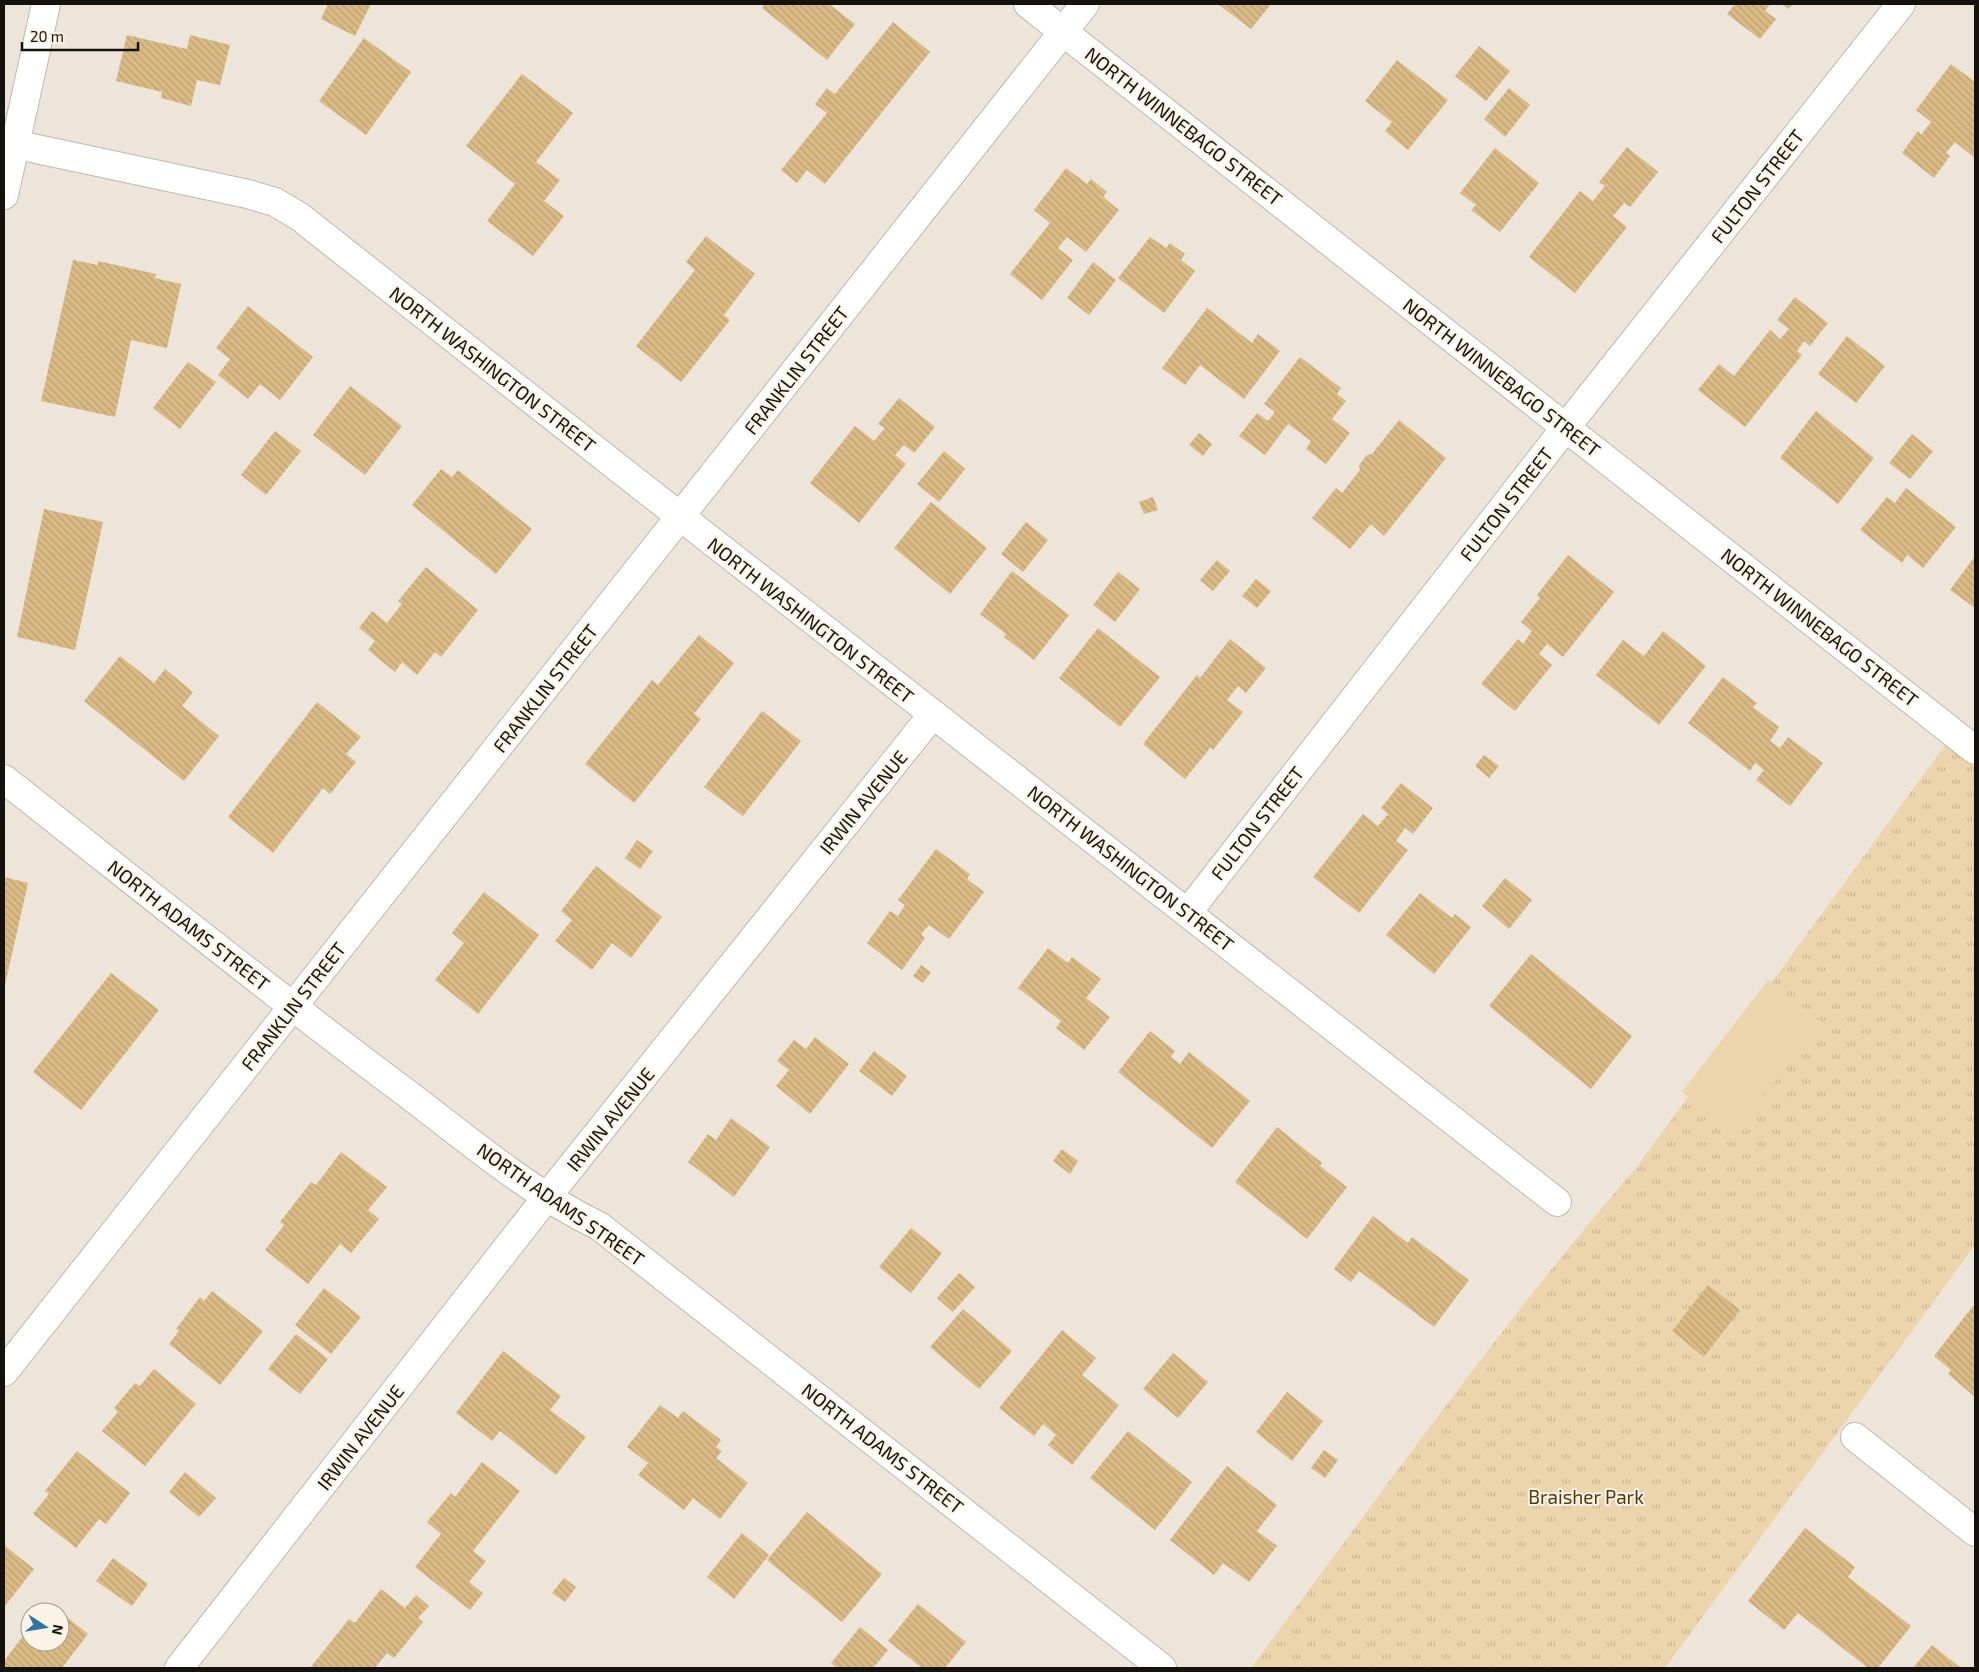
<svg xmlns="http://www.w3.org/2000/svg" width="1979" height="1672" viewBox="0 0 1979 1672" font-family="'Exo 2',sans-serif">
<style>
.grass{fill:url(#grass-tufts)}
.garden{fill:#ecd4ad}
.building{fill:url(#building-back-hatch)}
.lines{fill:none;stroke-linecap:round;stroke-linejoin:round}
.minor-casing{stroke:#bfb8ac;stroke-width:30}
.major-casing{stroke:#bfb8ac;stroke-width:30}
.minor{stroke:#fff;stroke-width:28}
.major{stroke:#fff;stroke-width:28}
.labels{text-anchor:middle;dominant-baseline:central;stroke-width:4;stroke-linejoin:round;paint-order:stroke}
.street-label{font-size:19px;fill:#15120e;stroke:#faf3e6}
.park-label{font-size:19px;fill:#4f390d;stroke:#faf3e6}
</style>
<defs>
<pattern id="grass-tufts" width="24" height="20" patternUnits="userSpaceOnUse" patternTransform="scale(1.25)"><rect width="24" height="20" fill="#ecd4ad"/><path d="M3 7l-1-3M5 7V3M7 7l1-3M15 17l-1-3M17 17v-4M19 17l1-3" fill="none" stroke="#cab594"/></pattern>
<pattern id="building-back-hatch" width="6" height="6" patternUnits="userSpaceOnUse" patternTransform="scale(1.25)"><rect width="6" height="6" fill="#dbbb85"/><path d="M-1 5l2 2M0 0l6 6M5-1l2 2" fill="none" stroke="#bba072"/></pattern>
</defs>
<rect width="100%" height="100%" fill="#ede5d9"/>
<path class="grass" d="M1954,733L1975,750V1245L1665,1668H1251C1377,1500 1498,1327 1636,1168Z"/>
<polygon class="garden" points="1768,980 1821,1022 1735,1133 1682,1092"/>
<g class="building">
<polygon points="328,4 371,4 355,36 321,19"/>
<polygon points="765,4 829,4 855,24 827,60 762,8"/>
<polygon points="1218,4 1271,4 1251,29"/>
<polygon points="1735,4 1770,4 1765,11 1776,19 1760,39 1727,14"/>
<polygon points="1782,4 1793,4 1788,9"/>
<polygon points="893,22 930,52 825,184 807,170 797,183 781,170 827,113 815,104 827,88 835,94"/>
<polygon points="127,35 187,49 190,35 230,45 220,85 197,80 191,106 161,98 162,92 116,81"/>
<polygon points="364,38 411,72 366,135 319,101"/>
<polygon points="1479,46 1510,71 1486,101 1455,76"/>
<polygon points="1397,60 1448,100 1408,150 1385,131 1392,122 1365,101"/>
<polygon points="1951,64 1975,82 1975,158 1955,142 1946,153 1950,156 1934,178 1902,153 1918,131 1921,135 1931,122 1916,110"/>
<polygon points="522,74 573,113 536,162 560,180 544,201 564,216 533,256 487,221 515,184 466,146"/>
<polygon points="1509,88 1530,105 1505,137 1484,119"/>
<polygon points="1627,147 1658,172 1630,207 1624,203 1613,216 1627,227 1575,293 1529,257 1580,191 1593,201 1605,186 1599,182"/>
<polygon points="1495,148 1539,183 1500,232 1471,210 1476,205 1460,193"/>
<polygon points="1066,168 1087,184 1091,179 1107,192 1103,197 1119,210 1086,252 1067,237 1058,248 1073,260 1042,300 1010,274 1050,223 1034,210"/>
<polygon points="706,236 755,274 724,315 730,320 681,382 636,346 695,270 686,262"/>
<polygon points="1150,237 1166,248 1170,243 1185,254 1181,260 1195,271 1164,313 1118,278"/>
<polygon points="73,260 98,265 98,261 156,274 155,278 181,284 167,348 131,340 115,417 41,401"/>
<polygon points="1093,262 1116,280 1089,315 1067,298"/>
<polygon points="1795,297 1828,323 1810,346 1804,341 1797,351 1802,355 1745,427 1698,390 1719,364 1734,376 1770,330 1780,339 1789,329 1777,320"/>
<polygon points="248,306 313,357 280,400 260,384 248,399 218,375 230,359 216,348"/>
<polygon points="1207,308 1252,343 1258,334 1280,351 1244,399 1200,365 1185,385 1162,368"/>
<polygon points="1847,336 1885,366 1856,403 1818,374"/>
<polygon points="1300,357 1341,388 1337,394 1346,401 1332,419 1350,433 1326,464 1306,449 1311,441 1288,424 1265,455 1239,436 1257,413 1268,421 1275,412 1264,404"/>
<polygon points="188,362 216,382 180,429 153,408"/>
<polygon points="350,386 402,426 365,475 313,435"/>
<polygon points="899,398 935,427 914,453 904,445 895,455 906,464 859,523 810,483 855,426 874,441 885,428 878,424"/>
<polygon points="1816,411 1874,458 1838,504 1780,458"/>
<polygon points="1399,420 1446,458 1384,536 1371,524 1350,549 1312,518 1336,488 1342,493 1360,470 1359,465 1367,455 1372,454"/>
<polygon points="275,431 301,451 266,495 241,475"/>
<polygon points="1199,433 1212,444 1203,456 1189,445"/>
<polygon points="1912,434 1933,451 1910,479 1889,463"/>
<polygon points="944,451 965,469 939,502 917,484"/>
<polygon points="441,469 452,477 458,470 532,529 496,574 412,505"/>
<polygon points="1906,488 1956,527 1923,568 1907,555 1902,563 1860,530 1887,497 1895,503"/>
<polygon points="1153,497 1158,510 1144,514 1139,502"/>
<polygon points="931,502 987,548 950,594 894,548"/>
<polygon points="44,509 103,522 75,650 17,637"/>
<polygon points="1026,522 1048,540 1023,572 1001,554"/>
<polygon points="1568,555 1614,592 1563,657 1547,644 1539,654 1552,665 1515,711 1481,684 1518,639 1523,644 1532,631 1521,622 1540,598 1537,595"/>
<polygon points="1975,556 1975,608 1950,590"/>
<polygon points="1217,560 1230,571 1213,591 1200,580"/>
<polygon points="426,567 478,610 441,657 435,652 417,675 402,662 395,672 368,650 375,641 359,628 372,611 387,623 402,604 398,601"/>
<polygon points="1012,571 1069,615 1034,660 1004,637 1006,634 980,614"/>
<polygon points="1118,572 1140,589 1115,622 1093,605"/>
<polygon points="1256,579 1271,591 1257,608 1242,596"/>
<polygon points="1098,628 1160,677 1120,727 1059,678"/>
<polygon points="1663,631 1706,666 1659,725 1596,675 1623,640 1644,656"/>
<polygon points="699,635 734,663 694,714 701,719 634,803 585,764 652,680 658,685"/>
<polygon points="1230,639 1266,668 1246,693 1238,686 1227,700 1243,712 1213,750 1211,747 1185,779 1143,744 1197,675 1200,678"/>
<polygon points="120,656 154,683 165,669 193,692 182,706 219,736 184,781 84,701"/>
<polygon points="1723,677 1757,703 1753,707 1779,727 1770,741 1780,748 1788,737 1823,763 1790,806 1756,780 1764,770 1755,763 1750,771 1688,723"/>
<polygon points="317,702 361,737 346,754 356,762 330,794 323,788 273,853 228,817"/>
<polygon points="762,711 801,741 743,816 704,787"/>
<polygon points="1484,755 1499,766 1489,778 1475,766"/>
<polygon points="1401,783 1433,808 1413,834 1405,828 1396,841 1408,850 1359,913 1313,877 1363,814 1378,826 1388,814 1381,808"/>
<polygon points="637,840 653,851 640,869 625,858"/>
<polygon points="936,849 970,874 967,879 984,892 949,939 929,925 921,934 925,938 902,970 867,943 890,911 898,916 905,905 898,900"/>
<polygon points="596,866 662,917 631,958 612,943 592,970 555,941 572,920 561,911"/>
<polygon points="4,877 28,883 5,985 4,985"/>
<polygon points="1505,878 1532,900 1509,929 1482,906"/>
<polygon points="484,892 539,935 478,1014 435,980 464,943 452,933"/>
<polygon points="1420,893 1452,918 1455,914 1471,927 1434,974 1386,935"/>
<polygon points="1048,948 1068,963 1072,957 1101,979 1086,998 1110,1017 1084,1050 1056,1028 1061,1021 1018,988"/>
<polygon points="1531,954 1632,1036 1591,1089 1489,1006"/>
<polygon points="921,965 931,972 923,983 913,976"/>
<polygon points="111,973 159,1010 81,1110 33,1072"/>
<polygon points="1150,1031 1175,1051 1171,1057 1180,1064 1189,1052 1250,1101 1212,1148 1118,1072"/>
<polygon points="815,1037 849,1064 810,1114 776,1086 789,1070 777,1061 794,1040 806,1049"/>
<polygon points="874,1051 907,1076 892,1096 859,1071"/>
<polygon points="731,1118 770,1147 734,1197 688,1162 708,1134 716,1140"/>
<polygon points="1277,1127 1322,1163 1320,1166 1347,1187 1307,1239 1235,1182"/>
<polygon points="1062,1149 1078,1161 1070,1174 1053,1161"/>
<polygon points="341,1152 387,1187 368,1210 379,1219 351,1253 340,1244 308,1284 265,1250 284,1225 280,1222 311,1182 316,1185"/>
<polygon points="1373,1216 1408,1243 1412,1237 1469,1280 1434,1327 1359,1271 1351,1282 1334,1269"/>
<polygon points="911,1228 942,1253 911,1293 879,1267"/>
<polygon points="959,1273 975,1287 953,1312 937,1298"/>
<polygon points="1708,1285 1740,1310 1704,1357 1672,1331"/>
<polygon points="324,1288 361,1317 331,1354 295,1325"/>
<polygon points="212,1291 263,1331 220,1385 169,1344 179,1331 176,1329 200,1297 204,1301"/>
<polygon points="1973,1306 1975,1307 1975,1397 1948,1374 1951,1370 1934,1356"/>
<polygon points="963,1309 1012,1351 979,1389 930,1347"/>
<polygon points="1062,1330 1096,1358 1082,1375 1119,1405 1072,1465 1048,1445 1056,1435 1043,1424 1034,1436 999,1408"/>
<polygon points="296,1334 328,1359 300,1394 268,1369"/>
<polygon points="503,1351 561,1396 550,1410 586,1437 556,1475 500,1431 492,1441 456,1413"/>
<polygon points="1173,1353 1208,1382 1178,1418 1143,1389"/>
<polygon points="154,1369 196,1404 145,1466 102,1431 118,1412 114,1408 135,1383 140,1386"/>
<polygon points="1287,1392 1323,1421 1292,1461 1256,1432"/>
<polygon points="660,1405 678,1418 683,1411 721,1440 716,1447 722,1451 716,1458 748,1483 720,1519 693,1498 684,1510 638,1475 648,1463 627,1447"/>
<polygon points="1128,1431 1192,1482 1155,1530 1090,1478"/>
<polygon points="1324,1450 1338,1460 1325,1478 1311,1468"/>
<polygon points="77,1451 130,1493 106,1524 99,1519 76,1548 33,1514 49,1494 45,1491"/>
<polygon points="482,1462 520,1491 473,1551 486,1561 469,1582 483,1593 470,1610 415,1567 441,1534 427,1522 451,1493 455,1497"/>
<polygon points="1227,1466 1277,1505 1257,1531 1277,1546 1249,1582 1223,1563 1214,1575 1170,1540"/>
<polygon points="185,1472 216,1498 199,1517 169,1492"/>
<polygon points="807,1512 882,1574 842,1622 767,1560"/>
<polygon points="1805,1528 1855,1567 1848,1577 1911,1626 1878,1668 1868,1668 1798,1613 1784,1630 1748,1601"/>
<polygon points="742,1533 769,1555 734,1599 707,1577"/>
<polygon points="4,1545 34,1569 4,1607"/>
<polygon points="113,1558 148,1584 132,1606 96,1581"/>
<polygon points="564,1578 576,1587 565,1602 552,1593"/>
<polygon points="381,1589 405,1608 416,1595 429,1606 418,1618 423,1622 394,1658 387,1653 375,1668 310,1668 349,1619 355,1623"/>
<polygon points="49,1603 88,1634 62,1668 4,1668 4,1661 30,1627 30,1642 60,1642 60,1612 42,1612"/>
<polygon points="918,1604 966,1642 945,1668 922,1668 888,1641"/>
<polygon points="860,1627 888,1650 873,1668 837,1668 831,1663"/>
<polygon points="1932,1645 1961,1668 1913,1668"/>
</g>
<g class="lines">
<defs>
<g id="minor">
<polyline points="1028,4 1975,750"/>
<path d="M4,142L248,194L275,202L300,217C717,548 1139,873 1557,1202"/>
<path d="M4,779C135,882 264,987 397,1086C463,1135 526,1191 599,1226L1162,1668"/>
<polyline points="1188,912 1566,427 1901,4"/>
<polyline points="4,1372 1085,4"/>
<polyline points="1855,1437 1975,1532"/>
<polyline points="179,1668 546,1198 933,714"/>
</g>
<polyline id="major" points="4,195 46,4"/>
</defs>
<use href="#minor" class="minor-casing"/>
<use href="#major" class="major-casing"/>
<use href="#minor" class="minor"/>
<use href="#major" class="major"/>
</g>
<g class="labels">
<g class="street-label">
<text transform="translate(1184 126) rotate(38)">NORTH WINNEBAGO STREET</text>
<text transform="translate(1757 186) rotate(-52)">FULTON STREET</text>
<text transform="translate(493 369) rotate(38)">NORTH WASHINGTON STREET</text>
<text transform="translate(796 370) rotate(-52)">FRANKLIN STREET</text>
<text transform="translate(1502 377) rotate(38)">NORTH WINNEBAGO STREET</text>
<text transform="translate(1506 504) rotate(-52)">FULTON STREET</text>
<text transform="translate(811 620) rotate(38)">NORTH WASHINGTON STREET</text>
<text transform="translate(1820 627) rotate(38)">NORTH WINNEBAGO STREET</text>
<text transform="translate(545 688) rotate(-52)">FRANKLIN STREET</text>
<text transform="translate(863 802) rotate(-51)">IRWIN AVENUE</text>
<text transform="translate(1257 823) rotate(-52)">FULTON STREET</text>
<text transform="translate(1131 868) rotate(38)">NORTH WASHINGTON STREET</text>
<text transform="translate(189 925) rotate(38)">NORTH ADAMS STREET</text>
<text transform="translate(293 1006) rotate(-52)">FRANKLIN STREET</text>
<text transform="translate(610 1119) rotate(-51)">IRWIN AVENUE</text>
<text transform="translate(561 1204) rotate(35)">NORTH ADAMS STREET</text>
<text transform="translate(360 1437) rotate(-52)">IRWIN AVENUE</text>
<text transform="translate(883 1448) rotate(38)">NORTH ADAMS STREET</text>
</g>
<g class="park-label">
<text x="1586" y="1496">Braisher Park</text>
</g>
</g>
<rect width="1979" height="1672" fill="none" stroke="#15120e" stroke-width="10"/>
<g transform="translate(45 1627) rotate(102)"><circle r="24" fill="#faf3e6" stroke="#9e9990"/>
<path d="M0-4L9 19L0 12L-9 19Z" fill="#2d75a9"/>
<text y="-8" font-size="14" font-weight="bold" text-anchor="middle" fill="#15120e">N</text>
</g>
<path d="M22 42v8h116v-8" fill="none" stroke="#15120e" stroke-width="2.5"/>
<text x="30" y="42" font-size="15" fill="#15120e" stroke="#faf3e6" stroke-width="4" paint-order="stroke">20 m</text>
</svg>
